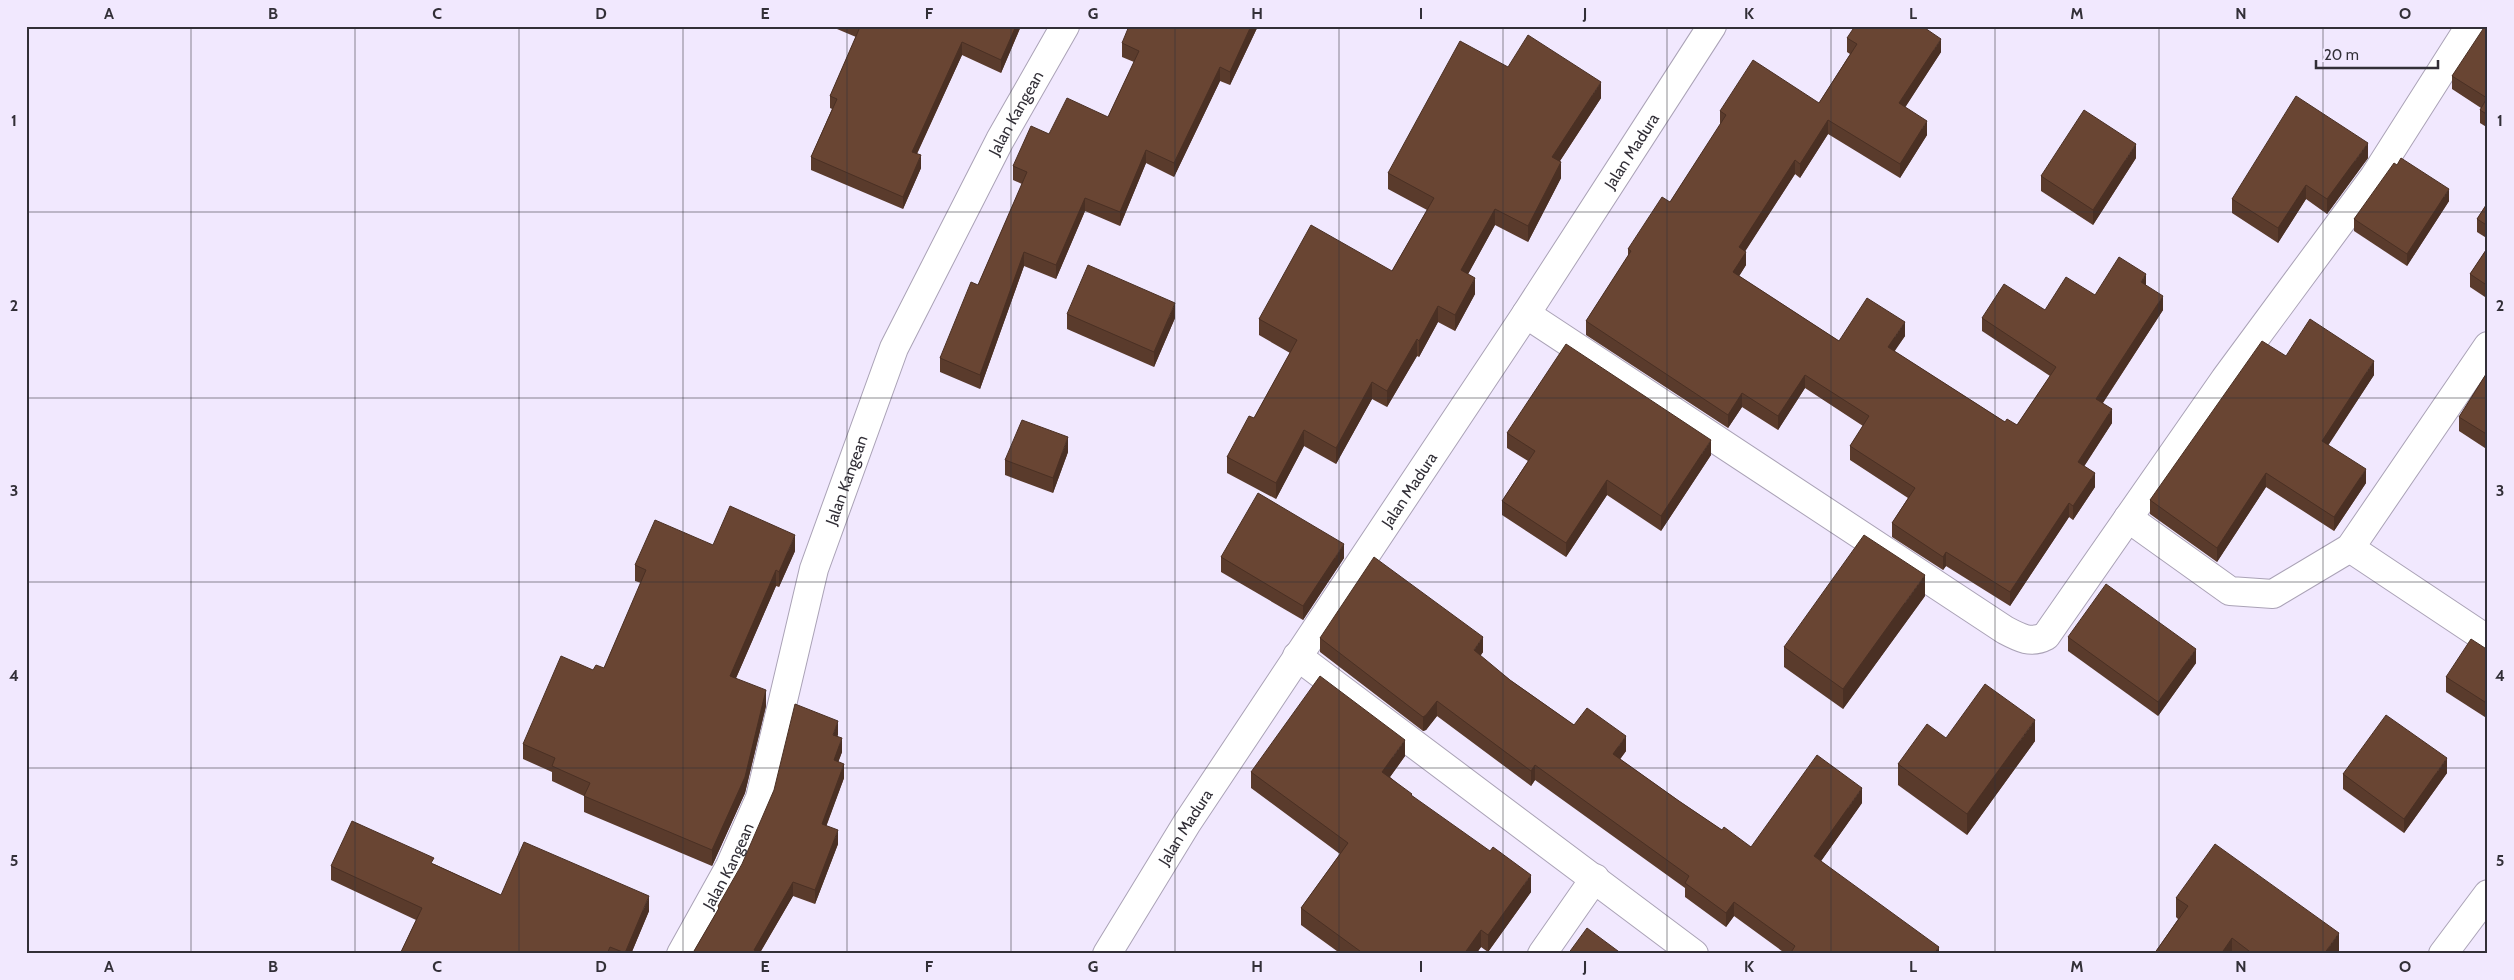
<svg xmlns="http://www.w3.org/2000/svg" width="2514" height="980" viewBox="0 0 2514 980" font-family="Cabin,sans-serif">
<style>
.lines{fill:none;stroke-linecap:round;stroke-linejoin:round}
.street-casing{stroke:#aaa2b6;stroke-width:30}
.street{stroke:#fff;stroke-width:28}
.wall{fill:#5a3b2c}
.shaded-wall{fill:#4a3024}
.building{fill:#694533;stroke:#4a3024}
.grid{fill:none;stroke:#322f37;stroke-width:1;stroke-opacity:0.55}
.labels{text-anchor:middle;dominant-baseline:central;stroke-width:5;stroke-linejoin:round;paint-order:stroke}
.street-label{font-size:16px;fill:#322f37;stroke:#f1e8fe}
.neatline{fill:none;stroke:#322f37;stroke-width:2}
.grid-label{font-size:16px;text-anchor:middle;font-weight:bold;fill:#322f37}
</style>
<rect width="100%" height="100%" fill="#f1e8fe"/>
<g class="lines">
<defs>
<g id="street">
<path d="M1526,314L2005,630C2020,638 2031,644 2046,636L2225,379L2374,177L2470,26"/>
<polyline points="2128,518 2230,591 2273,594 2350,548 2488,346"/>
<polyline points="2350,548 2488,640"/>
<polyline points="1297,656 1694,954"/>
<path id="s1" d="M681,954L730,866L760,798L814,569L894,348L1000,140L1065,26"/>
<path id="s2" d="M1107,954L1187,823L1526,314L1712,26"/>
<polyline points="1542,954 1595,878"/>
<polyline points="2443,954 2488,894"/>
</g>
</defs>
<use href="#street" class="street-casing"/>
<use href="#street" class="street"/>
</g>
<g class="wall">
<polygon points="837,26 1021,26 1001,73 962,55 917,154 921,168 903,209 811,170 811,157 832,109 830,108 830,96 856,37 837,29"/>
<polygon points="1258,26 1230,85 1220,81 1174,177 1146,163 1120,226 1085,211 1056,279 1024,266 980,389 940,372 940,358 978,285 1022,184 1013,180 1013,166 1049,134 1108,117 1134,62 1122,57 1122,43"/>
<polygon points="2488,26 2488,128 2480,123 2480,110 2481,108 2452,89 2452,76"/>
<polygon points="1847,38 1941,52 1905,107 1927,135 1900,178 1828,134 1800,178 1795,174 1745,251 1746,265 1739,276 1839,341 1905,336 1894,351 2005,422 2017,425 2050,376 1982,331 1982,318 2045,310 2095,295 2146,285 2163,310 2103,403 2112,423 2084,466 2095,487 2073,520 2069,517 2010,606 1946,566 1943,570 1892,537 1892,523 1908,498 1850,460 1850,446 1863,426 1805,388 1778,430 1742,407 1728,428 1586,335 1586,321 1628,256 1628,249 1670,202 1720,125 1720,111 1819,103 1850,54 1847,52"/>
<polygon points="1508,67 1601,98 1560,161 1561,178 1528,242 1495,225 1468,274 1475,294 1455,331 1438,322 1419,357 1417,356 1387,407 1372,399 1336,464 1304,446 1276,499 1227,473 1227,457 1254,418 1290,353 1259,335 1259,319 1392,271 1427,210 1388,189 1388,173"/>
<polygon points="2136,158 2093,225 2041,191 2041,176"/>
<polygon points="2368,158 2327,214 2306,199 2278,243 2232,213 2232,199"/>
<polygon points="2397,165 2449,201 2407,266 2354,231 2354,219"/>
<polygon points="2488,202 2488,239 2477,232 2477,219"/>
<polygon points="2488,247 2488,299 2470,287 2470,274"/>
<polygon points="1067,314 1175,318 1154,367 1067,329"/>
<polygon points="2286,356 2374,375 2328,445 2366,483 2334,531 2266,487 2217,562 2150,514 2150,500"/>
<polygon points="2488,371 2488,450 2459,431 2459,417"/>
<polygon points="1507,433 1711,455 1661,531 1607,495 1566,557 1502,515 1502,501 1528,461 1507,448"/>
<polygon points="1068,452 1053,493 1005,475 1005,460"/>
<polygon points="795,551 779,587 776,586 736,678 766,706 745,793 712,866 584,812 584,796 552,781 552,772 523,759 523,744 593,670 604,668 641,583 635,581 635,565"/>
<polygon points="1221,557 1344,558 1303,620 1221,572"/>
<polygon points="1925,596 1843,709 1784,667 1784,647"/>
<polygon points="2068,637 2196,663 2158,716 2068,651"/>
<polygon points="1320,638 1483,652 1480,656 1510,680 1574,725 1626,751 1620,759 1679,801 1722,830 1751,847 1862,803 1821,861 1939,954 1786,954 1734,916 1726,927 1685,897 1685,888 1535,780 1531,786 1437,716 1426,730 1423,731 1320,652"/>
<polygon points="2488,650 2488,719 2446,692 2446,677"/>
<polygon points="838,735 837,737 842,752 838,762 844,778 826,826 838,844 815,904 793,896 760,953 760,954 694,954 694,951 718,910 718,906"/>
<polygon points="1946,738 2035,741 1967,835 1898,785 1898,764"/>
<polygon points="1405,756 1390,777 1412,796 1531,892 1488,952 1481,947 1476,954 1341,954 1301,925 1301,908 1340,854 1251,788 1251,772"/>
<polygon points="2447,773 2404,833 2343,789 2343,774"/>
<polygon points="434,864 501,895 649,911 631,954 400,954 416,920 331,880 331,866"/>
<polygon points="2176,898 2339,952 2338,954 2154,954 2178,919 2176,917"/>
</g>
<g class="shaded-wall">
<polygon points="1016,26 1021,26 1001,73 1001,60"/>
<polygon points="1251,26 1258,26 1230,85 1230,72"/>
<polygon points="1941,39 1941,52 1899,117 1899,103"/>
<polygon points="962,42 962,55 912,164 912,152"/>
<polygon points="1220,67 1220,81 1174,177 1174,163"/>
<polygon points="1601,82 1601,98 1552,173 1552,157"/>
<polygon points="1828,120 1828,134 1800,178 1800,164"/>
<polygon points="1927,121 1927,135 1900,178 1900,164"/>
<polygon points="2368,143 2368,158 2327,214 2327,199"/>
<polygon points="2136,144 2136,158 2093,225 2093,210"/>
<polygon points="1146,150 1146,163 1120,226 1120,212"/>
<polygon points="921,155 921,168 903,209 903,197"/>
<polygon points="1795,160 1795,174 1739,261 1739,247"/>
<polygon points="1561,162 1561,178 1528,242 1528,226"/>
<polygon points="2306,185 2306,199 2278,243 2278,228"/>
<polygon points="2449,189 2449,201 2407,266 2407,254"/>
<polygon points="1085,198 1085,211 1056,279 1056,265"/>
<polygon points="1495,209 1495,225 1461,287 1461,270"/>
<polygon points="1024,252 1024,266 980,389 980,375"/>
<polygon points="1746,252 1746,265 1733,286 1733,272"/>
<polygon points="2146,274 2146,288 2141,282"/>
<polygon points="1475,278 1475,294 1455,331 1455,315"/>
<polygon points="2163,296 2163,310 2096,413 2096,399"/>
<polygon points="1175,303 1175,318 1154,367 1154,352"/>
<polygon points="1438,306 1438,322 1419,357 1419,341"/>
<polygon points="1905,322 1905,336 1888,361 1888,347"/>
<polygon points="1417,339 1417,356 1387,407 1387,391"/>
<polygon points="2374,361 2374,375 2322,455 2322,441"/>
<polygon points="1805,375 1805,388 1778,430 1778,416"/>
<polygon points="1372,382 1372,399 1336,464 1336,448"/>
<polygon points="1742,393 1742,407 1728,428 1728,415"/>
<polygon points="2112,409 2112,423 2078,476 2078,462"/>
<polygon points="1304,430 1304,446 1276,499 1276,483"/>
<polygon points="1068,437 1068,452 1053,493 1053,478"/>
<polygon points="1711,440 1711,455 1661,531 1661,516"/>
<polygon points="2366,469 2366,483 2334,531 2334,517"/>
<polygon points="2095,473 2095,487 2073,520 2073,506"/>
<polygon points="2266,473 2266,487 2217,562 2217,548"/>
<polygon points="1607,480 1607,495 1566,557 1566,543"/>
<polygon points="2069,503 2069,517 2010,606 2010,592"/>
<polygon points="795,535 795,551 779,587 779,572"/>
<polygon points="1344,544 1344,558 1303,620 1303,606"/>
<polygon points="1946,552 1946,566 1943,570 1943,557"/>
<polygon points="776,570 776,586 730,692 730,676"/>
<polygon points="1925,575 1925,596 1843,709 1843,689"/>
<polygon points="1483,637 1483,652 1474,665 1474,650"/>
<polygon points="2196,649 2196,663 2158,716 2158,702"/>
<polygon points="766,690 766,706 745,793 712,866 712,850"/>
<polygon points="1437,701 1437,716 1426,730 1423,731 1423,717"/>
<polygon points="2035,720 2035,741 1967,835 1967,814"/>
<polygon points="838,721 838,735 833,749 833,735"/>
<polygon points="1626,736 1626,751 1613,769 1613,754"/>
<polygon points="842,738 842,752 834,774 834,760"/>
<polygon points="1405,740 1405,756 1382,788 1382,772"/>
<polygon points="2447,758 2447,773 2404,833 2404,819"/>
<polygon points="844,764 844,778 822,838 822,824"/>
<polygon points="1535,765 1535,780 1531,786 1531,771"/>
<polygon points="1862,788 1862,803 1814,871 1814,856"/>
<polygon points="838,830 838,844 815,904 815,890"/>
<polygon points="1531,875 1531,892 1488,952 1488,935"/>
<polygon points="793,882 793,896 759,954 754,950"/>
<polygon points="649,896 649,911 631,954 625,954"/>
<polygon points="1734,902 1734,916 1726,927 1726,913"/>
<polygon points="1481,930 1481,947 1476,954 1464,954"/>
<polygon points="2339,933 2339,952 2338,954 2324,954"/>
<polygon points="2232,938 2232,954 2221,954"/>
<polygon points="1939,947 1939,954 1934,954"/>
</g>
<g class="building">
<polygon points="860,26 1016,26 1001,60 962,42 912,152 921,155 903,197 811,157 837,99 830,96 860,27"/>
<polygon points="1129,26 1251,26 1230,72 1220,67 1174,163 1146,150 1120,212 1085,198 1056,265 1024,252 980,375 940,358 971,282 978,285 1027,172 1013,166 1031,126 1049,134 1067,98 1108,117 1139,51 1122,43"/>
<polygon points="1855,26 1922,26 1941,39 1899,103 1927,121 1900,164 1828,120 1800,164 1795,160 1739,247 1746,252 1733,272 1839,341 1867,298 1905,322 1888,347 2005,422 2007,419 2017,425 2056,367 1982,318 2004,284 2045,310 2066,277 2095,295 2119,257 2146,274 2141,282 2163,296 2096,399 2112,409 2078,462 2095,473 2073,506 2069,503 2010,592 1946,552 1943,557 1892,523 1915,488 1850,446 1869,416 1805,375 1778,416 1742,393 1728,415 1586,321 1631,251 1628,249 1662,197 1670,202 1726,115 1720,111 1753,60 1819,103 1857,44 1847,38"/>
<polygon points="2485,26 2488,26 2488,115 2480,110 2487,98 2452,76"/>
<polygon points="1528,35 1601,82 1552,157 1561,162 1528,226 1495,209 1461,270 1475,278 1455,315 1438,306 1419,341 1417,339 1387,391 1372,382 1336,448 1304,430 1276,483 1227,457 1249,416 1254,418 1297,340 1259,319 1311,225 1392,271 1434,198 1388,173 1460,41 1508,67"/>
<polygon points="2296,96 2368,143 2327,199 2306,185 2278,228 2232,199"/>
<polygon points="2084,110 2136,144 2093,210 2041,176"/>
<polygon points="2401,158 2449,189 2407,254 2354,219 2394,163 2397,165"/>
<polygon points="2488,202 2488,226 2477,219"/>
<polygon points="2488,247 2488,286 2470,274"/>
<polygon points="1088,265 1175,303 1154,352 1067,314"/>
<polygon points="2310,319 2374,361 2322,441 2366,469 2334,517 2266,473 2217,548 2150,500 2262,341 2286,356"/>
<polygon points="1566,344 1711,440 1661,516 1607,480 1566,543 1502,501 1535,451 1507,433"/>
<polygon points="2488,371 2488,435 2459,417"/>
<polygon points="1022,420 1068,437 1053,478 1005,460"/>
<polygon points="1258,493 1344,544 1303,606 1221,557"/>
<polygon points="730,506 795,535 779,572 776,570 730,676 766,690 745,777 712,850 584,796 590,783 552,766 555,758 523,744 561,656 593,670 596,665 604,668 646,570 635,565 655,520 713,545"/>
<polygon points="1864,535 1925,575 1843,689 1784,647"/>
<polygon points="1374,557 1483,637 1474,650 1510,680 1574,725 1587,708 1626,736 1613,754 1679,801 1722,830 1724,827 1751,847 1817,755 1862,788 1814,856 1939,947 1934,954 1790,954 1795,946 1734,902 1726,913 1685,883 1689,876 1535,765 1531,771 1437,701 1426,715 1423,717 1320,638"/>
<polygon points="2106,584 2196,649 2158,702 2068,637"/>
<polygon points="2471,639 2488,650 2488,704 2446,677"/>
<polygon points="1320,676 1405,740 1382,772 1412,794 1411,795 1490,851 1493,847 1531,875 1488,935 1481,930 1464,954 1364,954 1301,908 1348,843 1251,772"/>
<polygon points="1985,684 2035,720 1967,814 1898,764 1927,724 1946,738"/>
<polygon points="795,704 838,721 833,735 842,738 834,760 844,764 822,824 838,830 815,890 793,882 754,950 760,954 698,954 694,951 719,908 718,906 742,864 774,790"/>
<polygon points="2386,715 2447,758 2404,819 2343,774"/>
<polygon points="352,821 434,858 431,863 501,895 524,842 649,896 625,953 610,947 607,954 400,954 422,908 331,866"/>
<polygon points="2215,844 2339,933 2324,954 2253,954 2232,938 2221,954 2154,954 2188,906 2176,898"/>
<polygon points="1587,928 1622,954 1568,954"/>
</g>
<path class="grid" d="M191,26V954M355,26V954M519,26V954M683,26V954M847,26V954M1011,26V954M1175,26V954M1339,26V954M1503,26V954M1667,26V954M1831,26V954M1995,26V954M2159,26V954M2323,26V954M26,212H2488M26,398H2488M26,582H2488M26,768H2488"/>
<g class="labels">
<g class="street-label">
<text stroke="none"><textPath href="#s1" startOffset="910">Jalan Kangean</textPath></text>
<text stroke="none"><textPath href="#s2" startOffset="959">Jalan Madura</textPath></text>
<text stroke="none"><textPath href="#s1" startOffset="505">Jalan Kangean</textPath></text>
<text stroke="none"><textPath href="#s2" startOffset="554">Jalan Madura</textPath></text>
<text stroke="none"><textPath href="#s2" startOffset="149">Jalan Madura</textPath></text>
<text stroke="none"><textPath href="#s1" startOffset="100">Jalan Kangean</textPath></text>
</g>
</g>
<rect width="2514" height="980" fill="none" stroke="#f1e8fe" stroke-width="55"/>
<path d="M2316 60v8h122v-8" fill="none" stroke="#322f37" stroke-width="2.5"/>
<text x="2324" y="60" font-size="15" fill="#322f37" stroke="#f1e8fe" stroke-width="4" paint-order="stroke">20 m</text>
<rect x="28" y="28" width="2458" height="924" class="neatline"/>
<g class="grid-label">
<text x="109" y="19">A</text>
<text x="273" y="19">B</text>
<text x="437" y="19">C</text>
<text x="601" y="19">D</text>
<text x="765" y="19">E</text>
<text x="929" y="19">F</text>
<text x="1093" y="19">G</text>
<text x="1257" y="19">H</text>
<text x="1421" y="19">I</text>
<text x="1585" y="19">J</text>
<text x="1749" y="19">K</text>
<text x="1913" y="19">L</text>
<text x="2077" y="19">M</text>
<text x="2241" y="19">N</text>
<text x="2405" y="19">O</text>
<text x="14" y="126">1</text>
<text x="2500" y="126">1</text>
<text x="14" y="311">2</text>
<text x="2500" y="311">2</text>
<text x="14" y="496">3</text>
<text x="2500" y="496">3</text>
<text x="14" y="681">4</text>
<text x="2500" y="681">4</text>
<text x="14" y="866">5</text>
<text x="2500" y="866">5</text>
<text x="109" y="972">A</text>
<text x="273" y="972">B</text>
<text x="437" y="972">C</text>
<text x="601" y="972">D</text>
<text x="765" y="972">E</text>
<text x="929" y="972">F</text>
<text x="1093" y="972">G</text>
<text x="1257" y="972">H</text>
<text x="1421" y="972">I</text>
<text x="1585" y="972">J</text>
<text x="1749" y="972">K</text>
<text x="1913" y="972">L</text>
<text x="2077" y="972">M</text>
<text x="2241" y="972">N</text>
<text x="2405" y="972">O</text>
</g>
</svg>
